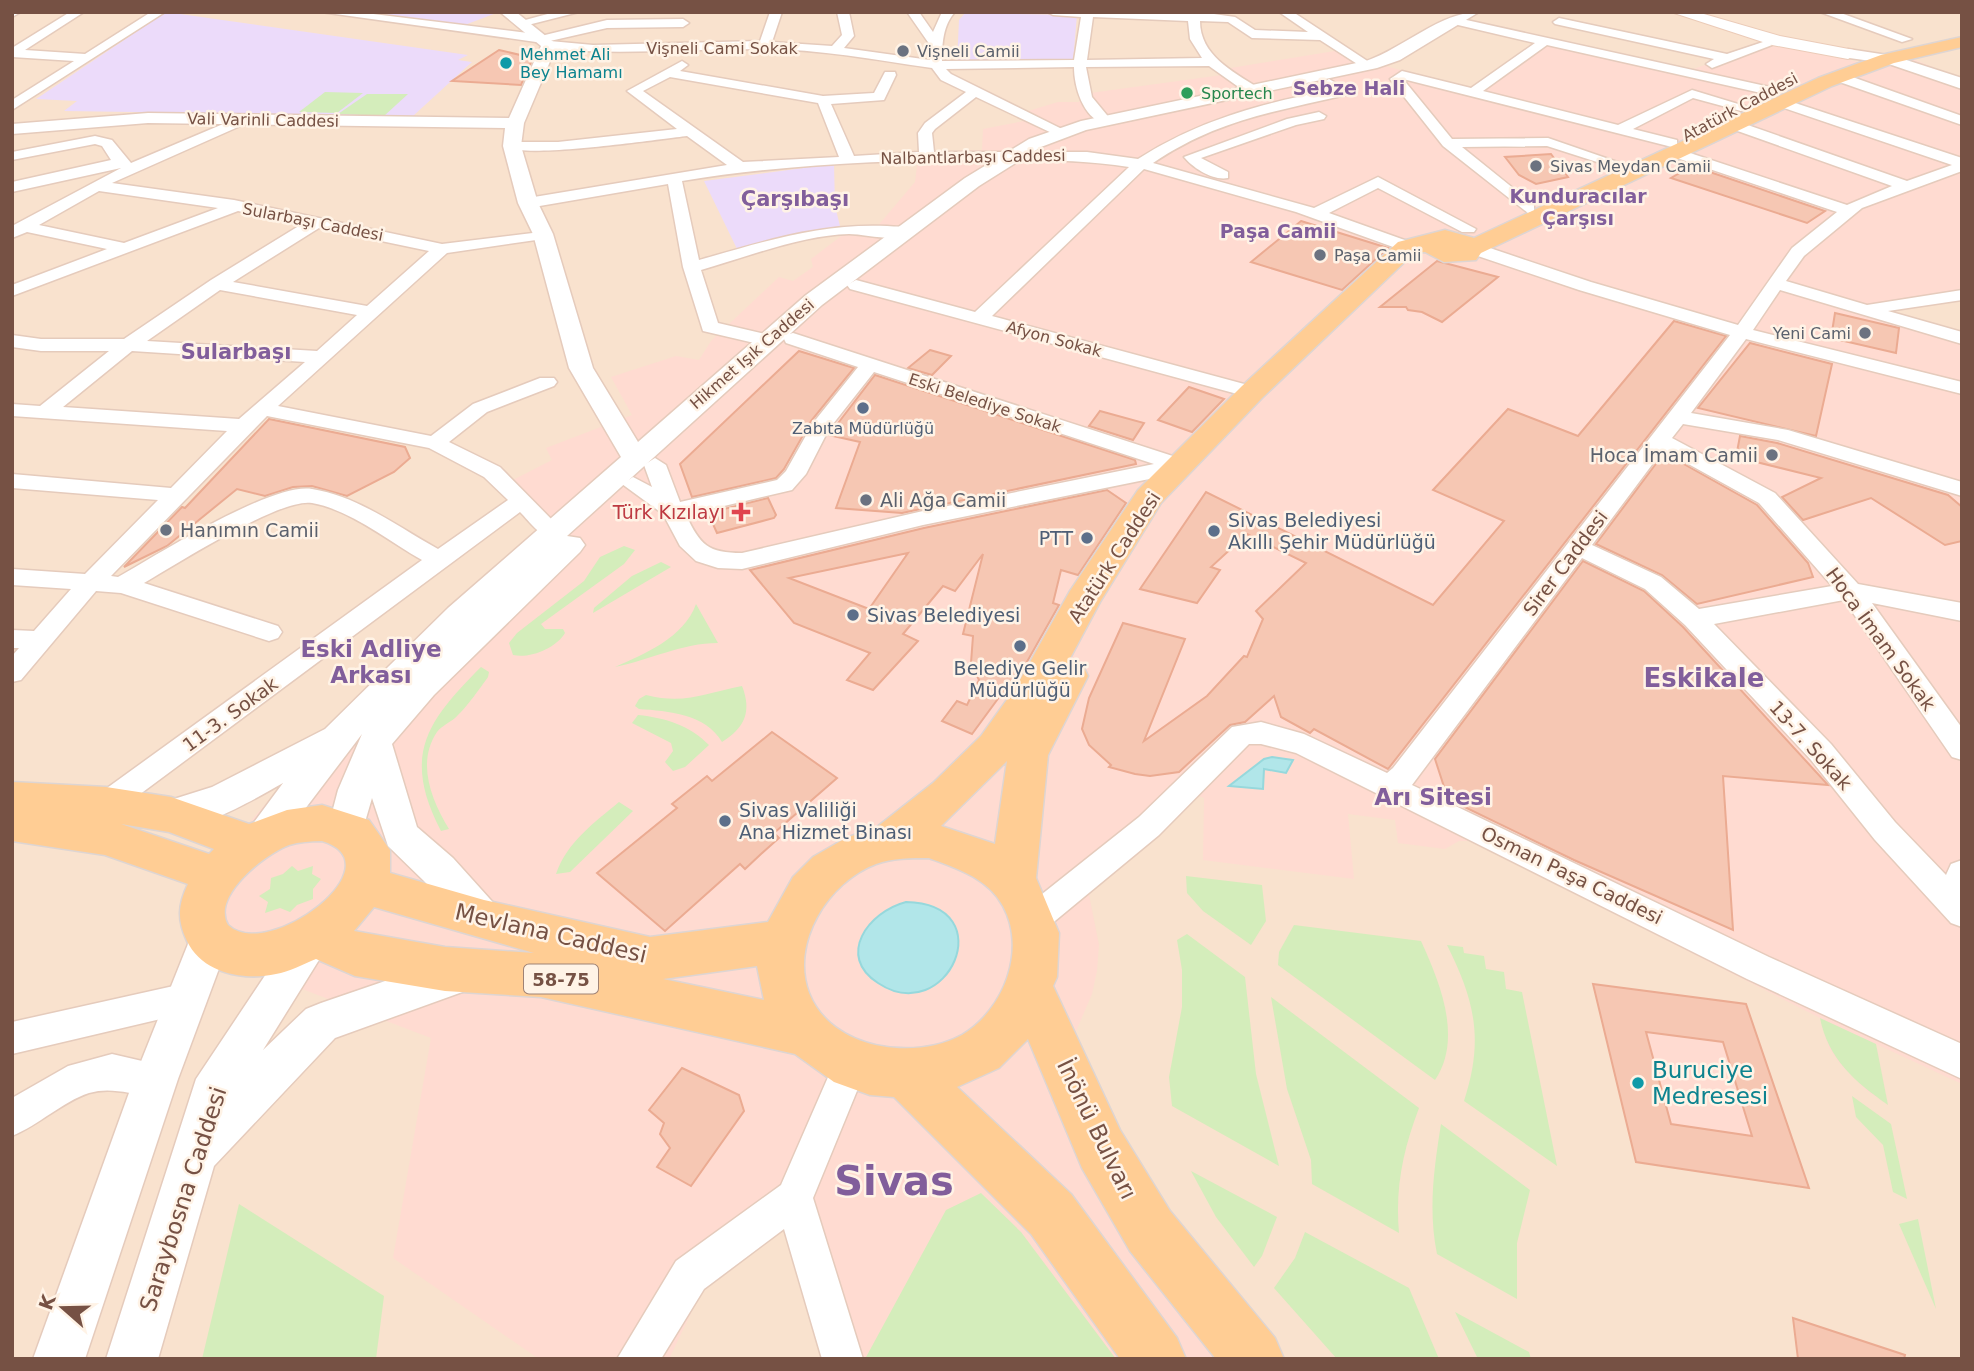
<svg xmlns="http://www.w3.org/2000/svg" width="1974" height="1371" viewBox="0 0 1974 1371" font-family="'DejaVu Sans',sans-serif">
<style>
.residential{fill:#f9e2ce}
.commercial{fill:#ffdbd1}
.education{fill:#ecdbfa}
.green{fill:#d4edbb}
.water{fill:#b1e6e9;stroke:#96d8dc;stroke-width:2}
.building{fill:#f6c7b3;stroke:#ebab92;stroke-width:2;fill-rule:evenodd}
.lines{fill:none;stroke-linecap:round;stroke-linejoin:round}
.minor-casing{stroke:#e5cbbc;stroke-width:3}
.tertiary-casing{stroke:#e5cbbc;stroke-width:3}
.secondary-casing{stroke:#ebcbb8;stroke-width:2}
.primary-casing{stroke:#ded5d2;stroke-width:3}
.minor{fill:#fff;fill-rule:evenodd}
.tertiary{fill:#fff;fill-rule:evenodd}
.secondary{fill:#fff;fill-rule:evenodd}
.primary{fill:#ffcd94;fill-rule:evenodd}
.worship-dot{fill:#6b7280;stroke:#fff3e6;stroke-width:2.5}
.culture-dot{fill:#0f9aa8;stroke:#fff3e6;stroke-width:2.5}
.leisure-dot{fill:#2e9e5b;stroke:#fff3e6;stroke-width:2.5}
.service-dot{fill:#5c6f8a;stroke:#fff3e6;stroke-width:2.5}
.health-dot{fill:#e0444e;stroke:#fff3e6;stroke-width:2.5}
.labels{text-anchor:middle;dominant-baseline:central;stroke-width:5;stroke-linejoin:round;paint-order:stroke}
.far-street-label{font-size:16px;fill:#765144;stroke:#fff3e6}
.far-worship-label{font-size:16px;fill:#5b616d;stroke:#fff3e6;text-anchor:start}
.far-culture-label{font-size:16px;fill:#0d838f;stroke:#fff3e6;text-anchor:start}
.far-leisure-label{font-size:16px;fill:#27864d;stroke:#fff3e6;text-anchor:start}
.far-service-label{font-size:16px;fill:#4e5e75;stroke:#fff3e6}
.shield{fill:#fff3e6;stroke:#9f8275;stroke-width:2}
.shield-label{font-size:18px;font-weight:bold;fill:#765144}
.far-quarter-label{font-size:19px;font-weight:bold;fill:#815e9b;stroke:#fff3e6}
.worship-label{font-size:19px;fill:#5b616d;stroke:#fff3e6;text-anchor:start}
.health-label{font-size:19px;fill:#be3a42;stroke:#fff3e6;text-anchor:end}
.service-label{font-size:19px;fill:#4e5e75;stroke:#fff3e6;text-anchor:start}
.street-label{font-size:19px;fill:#765144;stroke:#fff3e6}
.far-district-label{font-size:21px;font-weight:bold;fill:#815e9b;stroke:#fff3e6}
.quarter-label{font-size:23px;font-weight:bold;fill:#815e9b;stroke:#fff3e6}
.near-street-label{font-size:23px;fill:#765144;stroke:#fff3e6}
.near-culture-label{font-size:23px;fill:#0d838f;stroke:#fff3e6;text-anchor:start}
.district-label{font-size:26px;font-weight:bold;fill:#815e9b;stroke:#fff3e6}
.near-town-label{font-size:40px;font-weight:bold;fill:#815e9b;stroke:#fff3e6}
</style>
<rect width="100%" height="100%" fill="#ffefde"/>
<rect class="residential" x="12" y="12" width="1950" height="1347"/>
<g class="commercial">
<polygon points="1545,40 1688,71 1772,41 1858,62 1893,51 1962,79 1962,300 1886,311 1962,336 1962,1084 1876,1044 1888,1105 1866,1090 1840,1064 1829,1048 1820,1018 1471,841 1459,841 1445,849 1398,843 1395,820 1348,814 1354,879 1203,860 1204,798 1189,792 1092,886 1089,895 1099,945 1097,971 1092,994 1068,1050 1262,1359 822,1359 786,1227 704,1286 669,1359 539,1359 393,1258 431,1038 189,946 194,887 336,722 540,528 499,487 552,460 546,448 632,415 611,377 676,356 699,360 711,341 779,277 793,281 813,267 811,259 853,227 876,228 915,182 919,152 982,150 983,129 1024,121 1025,112 1058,102 1079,102 1083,94 1222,75 1224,69 1347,49 1367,61 1470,89"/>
<polygon points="1593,984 1746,1004 1809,1188 1636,1162"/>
</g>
<g class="education">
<polygon points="166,12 468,55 458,60 472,62 413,116 64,111 77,101 36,99"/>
<polygon points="368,12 499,12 462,26"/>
<polygon points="965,13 1077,15 1073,62 957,62 959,20"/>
<polygon points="834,164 835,206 840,226 739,253 704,181"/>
</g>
<g class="green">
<polygon points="325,92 363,93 337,113 299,112"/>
<polygon points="367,94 408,94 384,116 338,114"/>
<path d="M624,546L635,550L624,564L541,624L545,629H563L565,633C556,648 530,659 513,655L509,643L517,633L584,581L600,557Z"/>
<polygon points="661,562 671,567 593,613 594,608 632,576"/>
<path d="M696,604L718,643C682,643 650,660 615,667C644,654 684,638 696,604Z"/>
<path d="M481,667L489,672L488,677C481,687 466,708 458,715C452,722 442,725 437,732C416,763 432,801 449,829L441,831C402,756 426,722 481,667Z"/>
<path d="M742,686C752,711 745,728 722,742C706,714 668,711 639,709L635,706L639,699L646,695C685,705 705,693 742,686Z"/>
<path d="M638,715C666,718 689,725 709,745L685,767L673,771L665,762L673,751L671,743L632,723Z"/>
<path d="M619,802L633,811L570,872L556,874C567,842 594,823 619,802Z"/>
<polygon points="292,866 298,871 313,866 312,874 321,879 313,889 313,899 297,905 290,912 280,908 265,913 268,902 259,896 270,889 271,878 283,874"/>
<polygon points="1186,876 1262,885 1266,921 1251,945 1203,911 1187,893"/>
<path d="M1294,925L1421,941C1440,983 1463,1038 1435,1080L1278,965L1279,952Z"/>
<polygon points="1187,934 1245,977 1256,1074 1279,1166 1172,1106 1169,1077 1182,1007 1182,970 1177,940"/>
<path d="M1447,945L1463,947L1464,953L1484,956L1486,969L1504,972L1506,989L1522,992L1557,1166L1464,1101C1484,1040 1475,1001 1447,945Z"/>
<path d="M1271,997L1419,1108C1403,1150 1395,1188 1399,1233L1312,1184L1311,1160L1287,1089Z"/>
<path d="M1820,1018L1876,1044L1888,1105C1855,1082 1828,1059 1820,1018Z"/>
<polygon points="1852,1096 1891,1124 1907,1199 1893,1192 1883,1145 1856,1117"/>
<path d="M1441,1124L1530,1190L1517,1243V1299L1437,1254C1428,1210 1434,1168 1441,1124Z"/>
<polygon points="1191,1171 1277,1217 1262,1256 1254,1267 1216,1217"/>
<polygon points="981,1193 1021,1232 1116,1359 865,1359 946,1210"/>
<polygon points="239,1204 384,1296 376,1359 202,1359"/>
<polygon points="1918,1219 1936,1309 1899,1224"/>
<polygon points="1305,1232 1409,1288 1439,1359 1337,1359 1274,1288 1295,1258"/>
<polygon points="1455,1312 1529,1352 1531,1359 1478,1359"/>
</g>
<g class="water">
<polygon points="1272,757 1293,760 1286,773 1264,769 1263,789 1229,786 1264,759"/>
<path d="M906,902C1004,904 947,1029 878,983C836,956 868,912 906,902Z"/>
</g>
<g class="building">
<polygon points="499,50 533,58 521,85 452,81"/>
<polygon points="1551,154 1568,177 1536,184 1519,175 1505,157"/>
<polygon points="1692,166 1825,211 1807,223 1671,178"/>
<polygon points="1301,221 1388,248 1342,290 1251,262"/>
<polygon points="1437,261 1498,277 1442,322 1422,312 1408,310 1406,307 1380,307"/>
<polygon points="1835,313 1899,328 1896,353 1831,338"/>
<polygon points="1674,321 1726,336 1388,769 1314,729 1310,733 1281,717 1274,696 1245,722 1230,725 1179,772 1150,776 1135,774 1109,767 1111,765 1089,745 1082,729 1089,698 1123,623 1185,639 1144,741 1207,696 1244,656 1247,657 1263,619 1256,611 1306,563 1247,534 1211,567 1220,570 1197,603 1140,589 1206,492 1433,605 1504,521 1433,490 1508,409 1578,436"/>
<polygon points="1750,343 1832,364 1816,436 1698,408"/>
<polygon points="930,350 951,356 932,375 908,368"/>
<polygon points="799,351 854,368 811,421 784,469 776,478 692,497 680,464"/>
<polygon points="875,375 1135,460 1136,464 902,513 836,508 860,442 829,435"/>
<polygon points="1189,387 1224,399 1192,432 1158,420"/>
<polygon points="1100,411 1144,423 1133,440 1089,426"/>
<polygon points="269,419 405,447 410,458 394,472 347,496 312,486 293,487 265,496 237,489 167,546 124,567 182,507 185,508"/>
<polygon points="1740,436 1777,443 1948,495 1962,507 1962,541 1945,545 1871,498 1803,520 1782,497 1821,478 1736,457"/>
<polygon points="1664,453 1757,505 1808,563 1813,577 1697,604 1662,575 1596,544"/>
<path d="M1107,490L1126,503L1078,575L1061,570L1053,603L1059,605L1015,683L1011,681L972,734L942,721L957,701L967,705L979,680L971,663L973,636L963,634L983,554L955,591L943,586L903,634L918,641L873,690L847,680L870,653L794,623L750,570L924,528ZM908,553L869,609L789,578Z"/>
<polygon points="768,498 776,515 774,518 717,533 708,513"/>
<polygon points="1583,561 1644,591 1683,627 1828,785 1723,776 1733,930 1574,860 1448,799 1435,759"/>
<polygon points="772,732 837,778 774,833 779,838 761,854 745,869 740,864 665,931 597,873 677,808 672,804 707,776 712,781"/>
<path d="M1593,984L1746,1004L1809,1188L1636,1162ZM1646,1032L1723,1042L1752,1136L1671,1124Z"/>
<polygon points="682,1068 739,1095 744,1111 691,1186 657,1167 670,1148 660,1134 664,1123 649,1110"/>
<polygon points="1793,1318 1905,1355 1904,1359 1798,1359"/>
</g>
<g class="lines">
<defs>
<g id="minor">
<polygon points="12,12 21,12 12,17"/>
<polygon points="70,12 84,12 25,50 85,54 151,12 165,12 12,110 12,100 74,61 12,57 12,48"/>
<polygon points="321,12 357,12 536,34 542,38 536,42"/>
<polygon points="555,12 579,12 520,27 514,23"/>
<path d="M770,12H782L772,42L832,46L842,35L837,12H849L854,36L844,48L930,60V45L907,12H919L933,32L942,12H955C943,25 942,44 942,61L1074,60L1081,17L1053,15L1047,12H1200L1235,17L1255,30L1308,32L1279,12H1293L1375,66L1365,69L1320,40L1252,38L1228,22L1200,21C1200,55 1232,71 1257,87V93H1247L1209,66L1086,67L1092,97L1111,120L1104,124C1083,117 1074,87 1074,67L946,69L951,74L1068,132L1056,135L976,97L935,129L932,133L934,152H1087L1138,159C1199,120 1260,104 1330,90L1322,83L1329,79L1346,89V95C1273,112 1217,120 1153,163L1314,208L1378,177L1476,229L1474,232H1462L1378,188L1329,213L1413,243L1415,247L1407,252L1296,212L1144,169L992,316L1259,388L1262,392L1252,398L850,289L847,285L856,280L975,312L1129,167C1080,159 1031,160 980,160C881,160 780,165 682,181L699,260C763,242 820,223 887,226C896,227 906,225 912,232C901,244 865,234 849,234C803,235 746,257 701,270L718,323L774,336L776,340L767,346L703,331L683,267L668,184L528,208L520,203L528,198L727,165L687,136C659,139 520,160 505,146L512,142H558L677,129L627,91L682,61L688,65L680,71L823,96L874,93L885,72H895L896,75L884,100L831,104L854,156L919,152L918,133L925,123L966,92L941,80L932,68C876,60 819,49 762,49C691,49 620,55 549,49L543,45L548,41L543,38L545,35L607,20L683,19L689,23L683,27L607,28L550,41L593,45L760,41ZM1093,17L1188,21L1190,39L1202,58L1087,60ZM670,77L818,103L839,157L743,162L643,91Z"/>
<polygon points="1820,12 1838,12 1912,39 1902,42"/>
<polygon points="1559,18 1727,54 1766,41 1772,45 1712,68 1706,64 1714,59 1555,24 1553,22"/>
<polygon points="1462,19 1770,87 1777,91 1770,95 1547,45 1483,91 1618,125 1692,90 1748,107 1741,111 1693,98 1633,129 1677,140 1677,146 1672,147 1403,79 1452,139 1548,138 1629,166 1622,170 1547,146 1462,147 1534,205 1534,211 1528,213 1443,146 1390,79 1402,71 1471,88 1535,43 1458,25 1458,21"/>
<polygon points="1834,74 1844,74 1962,116 1962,125 1834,80"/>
<path d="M1783,99L1962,158V171L1862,208L1804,256L1786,281L1867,305L1962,290V300L1888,311L1962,332V344L1780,290L1753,330L1962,382V394L1746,339L1691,413L1788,430L1962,482V496L1778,440L1683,424L1672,438L1775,493L1858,584L1962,603V621L1872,603L1962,728V760L1952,757L1844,600L1714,624L1831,744L1895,822L1946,875L1951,864L1962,860V927L1951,923L1875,840L1811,760L1685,625L1645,589L1582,558L1412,785L1769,957L1962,1044V1079L1747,979L1296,753L1261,744H1249L1159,835L1044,930L1033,934L1022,930L1017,920L1022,910L1139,817L1232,727L1261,722L1304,734L1387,773L1393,768L1730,335L1579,290L1466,252V244H1478L1591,282L1738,325L1792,248L1837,212L1671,156V150H1681L1847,205L1892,186L1732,129V123H1742L1907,181L1952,165L1778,106V100ZM1663,450L1759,503L1832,586L1699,609L1661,577L1592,545Z"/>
<path d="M1319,112L1326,116L1324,119L1296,125L1201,158L1228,172V178C1213,181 1193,168 1184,157L1287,119Z"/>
<path d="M242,116L247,117V123L112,183L234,200L442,244L549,231L551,234L543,239L447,253L278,406L431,436L473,404L540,378H554L557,382L554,386L487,412L449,442L500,467L563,531L560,536C542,541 532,524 520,512L116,812L106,816L96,812L92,804L96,796L422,560C388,541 351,510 312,503C281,497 174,566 144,583L278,626L282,632L278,638L269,641L121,593L96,591L21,680L12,682V656L19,648H12V630L34,631L71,589L12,585V569L85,574L158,500L12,488V474L171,488L227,431L12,416V404L40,406L109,351H41L12,347V335L41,339H124L211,280L302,224L238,211L12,296V285L107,249L27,232L12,238V226L121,168L12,192V182L111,160L102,146L95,144L12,160V152L95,136L112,140L131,163ZM99,191L218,208L124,243L39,225ZM319,228L429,251L367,306L233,282ZM220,290L357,315L317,351L147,341ZM132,351L305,362L239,419L63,407ZM267,416L429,448L484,477L508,500L438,549C398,527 358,496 312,489C272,482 157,555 118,577L111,576Z"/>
<path d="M793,333L1185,460L1190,466L1179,473L923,525L742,569L718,568L696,561L680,546L663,514L622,484L633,477L652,487L644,465L655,458L666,465L680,502L777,480L786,471L813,423L858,367L786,343L784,339L786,335ZM874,372L1154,464L923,511L742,553C708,553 700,545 686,515L792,490L806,474L829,429Z"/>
<polygon points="187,983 199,988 204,999 199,1010 12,1054 12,1022"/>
<polygon points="851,1047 863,1052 868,1064 813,1198 863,1359 822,1359 784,1229 704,1289 661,1359 617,1359 676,1261 781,1185 839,1052"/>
<path d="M112,1054L168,1067L173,1079L168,1091C143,1102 118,1084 89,1093C62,1102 39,1125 12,1136V1098L68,1066Z"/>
</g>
<g id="tertiary">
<path d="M500,12H516L557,45L524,123L521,146L538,203L553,234L593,368L638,442L806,295L965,178L1029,139L1081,121L1366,61C1404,48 1440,12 1479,12L1400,60L1377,68L1086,130L1041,147L979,186L822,305L567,536L580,538L585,545L580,552L434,695L392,744L417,827L453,858L498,908L504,920L498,932L484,938L470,932L425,882L388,846L372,798L360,839L347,843L334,839L328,828L338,790L362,734L273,851L260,856L247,851L241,840L283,783C253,800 192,837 158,826L153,815L158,804L212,787L325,729L448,608L621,457L569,368L533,234L518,203L503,146L505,128L148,123L12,134V124L148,113L509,118L541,46Z"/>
<polygon points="1848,49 1894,56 1962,78 1962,89 1886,63 1842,57 1840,54"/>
<polygon points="210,921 224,926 230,939 178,1079 85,1359 33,1359 134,1079 190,939 196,926"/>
<polygon points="312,921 326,926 332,939 263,1050 306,1009 321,1003 464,954 479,960 485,973 479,986 335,1038 214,1166 158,1359 106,1359 196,1079 298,926"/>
</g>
<polygon id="secondary" points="1671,12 1697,12 1780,36 1854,50 1857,54 1848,59 1772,45"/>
<path id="primary" d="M1962,37V47L1894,63L1832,86L1481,253L1476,260L1444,262L1425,252L1414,253L1262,398L1161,503L1100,602L1068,662L1083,666L1088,676L1048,755L1036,878L1059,933L1057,977L1053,986L1120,1130L1170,1211L1275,1338L1284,1359H1216L1130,1251L1082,1168L1028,1039L999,1068L957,1087L1071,1194L1177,1338L1186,1359H1120L1031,1234L894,1097L870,1095L834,1082L795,1054L541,997L445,991L355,976L316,959C303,964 289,972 276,974C243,981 202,973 187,941C177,920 178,905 188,884L105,855L12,841V782L106,787L171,797L249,824L287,810L322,805L369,820L390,850V873L484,900L650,937L768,922L793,877L813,857L846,838L877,827L933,783L981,736L1016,687L1070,591L1138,490L1242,386L1398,242L1445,230L1474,238L1818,78L1881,55ZM1007,761L995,844L941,826ZM121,824L169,832L214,849L209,854ZM322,841C399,864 268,963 228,925C211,896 265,854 289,845C299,842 311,841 322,841ZM929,858C956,868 988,878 1003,906C1027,950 1004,1010 962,1035C915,1061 831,1050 809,993C790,943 828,882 876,864C892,858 912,858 929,858ZM374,907L534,953L445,947L354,931ZM757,966L764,1000L663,979Z"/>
</defs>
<use href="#minor" class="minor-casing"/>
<use href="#tertiary" class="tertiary-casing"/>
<use href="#secondary" class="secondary-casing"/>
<use href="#primary" class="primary-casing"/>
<use href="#minor" class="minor"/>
<use href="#tertiary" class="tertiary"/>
<use href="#secondary" class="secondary"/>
<use href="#primary" class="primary"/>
</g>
<g class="worship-dot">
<circle cx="903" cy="51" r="7"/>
<circle cx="1536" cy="166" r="7"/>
<circle cx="1320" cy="255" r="7"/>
<circle cx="1865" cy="333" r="7"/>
<circle cx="1772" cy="455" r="7"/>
<circle cx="866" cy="500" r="7"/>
<circle cx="166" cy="530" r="7"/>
</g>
<g class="culture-dot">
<circle cx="506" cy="63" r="7"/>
<circle cx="1638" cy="1083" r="7"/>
</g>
<circle class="leisure-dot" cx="1187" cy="93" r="7"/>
<g class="service-dot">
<circle cx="863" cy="408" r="7"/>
<circle cx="1214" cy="531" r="7"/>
<circle cx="1087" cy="538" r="7"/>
<circle cx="853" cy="615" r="7"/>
<circle cx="1020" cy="646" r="7"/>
<circle cx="725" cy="821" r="7"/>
</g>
<path class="health-dot" d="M737.5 501.5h7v7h7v7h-7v7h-7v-7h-7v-7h7z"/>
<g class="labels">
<g class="far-street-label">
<text x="722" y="48">Vişneli Cami Sokak</text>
<text transform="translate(1740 107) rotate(-28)">Atatürk Caddesi</text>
<text transform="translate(263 120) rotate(1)">Vali Varinli Caddesi</text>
<text transform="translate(973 157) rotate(-1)">Nalbantlarbaşı Caddesi</text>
<text transform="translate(313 222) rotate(11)">Sularbaşı Caddesi</text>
<text transform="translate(1054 339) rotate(15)">Afyon Sokak</text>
<text transform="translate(752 354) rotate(-41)">Hikmet Işık Caddesi</text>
<text transform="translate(985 403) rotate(18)">Eski Belediye Sokak</text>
</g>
<g class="far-worship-label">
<text x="917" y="51">Vişneli Camii</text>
<text x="1550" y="166">Sivas Meydan Camii</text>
<text x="1334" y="255">Paşa Camii</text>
<text x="1851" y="333" text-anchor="end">Yeni Cami</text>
</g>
<g class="far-culture-label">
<text x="520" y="54">Mehmet Ali<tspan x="520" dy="18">Bey Hamamı</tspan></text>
</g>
<g class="far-leisure-label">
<text x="1201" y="93">Sportech</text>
</g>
<g class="far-service-label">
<text x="863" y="428">Zabıta Müdürlüğü</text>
</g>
<rect class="shield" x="524" y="964.5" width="74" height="29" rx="5"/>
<g class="shield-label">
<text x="561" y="979">58-75</text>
</g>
<g class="far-quarter-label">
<text x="1349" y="88">Sebze Hali</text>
<text x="1578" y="196">Kunduracılar<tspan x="1578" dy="22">Çarşısı</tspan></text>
<text x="1278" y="231">Paşa Camii</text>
</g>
<g class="worship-label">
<text x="1758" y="455" text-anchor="end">Hoca İmam Camii</text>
<text x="880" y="500">Ali Ağa Camii</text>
<text x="180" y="530">Hanımın Camii</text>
</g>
<g class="health-label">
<text x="725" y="512">Türk Kızılayı</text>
</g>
<g class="service-label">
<text x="1228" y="520">Sivas Belediyesi<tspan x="1228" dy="22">Akıllı Şehir Müdürlüğü</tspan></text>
<text x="1073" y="538" text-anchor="end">PTT</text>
<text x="867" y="615">Sivas Belediyesi</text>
<text x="1020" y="668" text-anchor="middle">Belediye Gelir<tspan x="1020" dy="22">Müdürlüğü</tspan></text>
<text x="739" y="810">Sivas Valiliği<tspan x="739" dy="22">Ana Hizmet Binası</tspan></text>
</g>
<g class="street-label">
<text transform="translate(1114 557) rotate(-57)">Atatürk Caddesi</text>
<text transform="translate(1565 563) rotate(-53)">Sirer Caddesi</text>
<text transform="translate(1881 639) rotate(54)">Hoca İmam Sokak</text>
<text transform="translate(230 714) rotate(-36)">11-3. Sokak</text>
<text transform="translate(1811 745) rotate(48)">13-7. Sokak</text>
<text transform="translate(1572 875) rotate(26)">Osman Paşa Caddesi</text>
</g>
<g class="far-district-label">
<text x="795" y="199">Çarşıbaşı</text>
<text x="236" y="352">Sularbaşı</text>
</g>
<g class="quarter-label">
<text x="371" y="649">Eski Adliye<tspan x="371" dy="26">Arkası</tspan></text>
<text x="1433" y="797">Arı Sitesi</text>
</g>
<g class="near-street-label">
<text transform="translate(551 933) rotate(13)">Mevlana Caddesi</text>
<text transform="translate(1097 1129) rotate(64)">İnönü Bulvarı</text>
<text transform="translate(183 1199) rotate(-72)">Saraybosna Caddesi</text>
</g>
<g class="near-culture-label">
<text x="1652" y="1070">Buruciye<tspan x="1652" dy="26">Medresesi</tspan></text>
</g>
<g class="district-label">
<text x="1704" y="678">Eskikale</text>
</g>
<g class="near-town-label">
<text x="894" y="1181">Sivas</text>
</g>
</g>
<rect width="1974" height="1371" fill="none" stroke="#765144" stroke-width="28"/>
<g transform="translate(63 1308) rotate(290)" stroke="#fff3e6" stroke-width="5" paint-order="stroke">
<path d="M0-5L12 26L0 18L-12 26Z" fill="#765144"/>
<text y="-10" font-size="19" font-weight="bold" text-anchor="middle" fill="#765144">K</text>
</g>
</svg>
